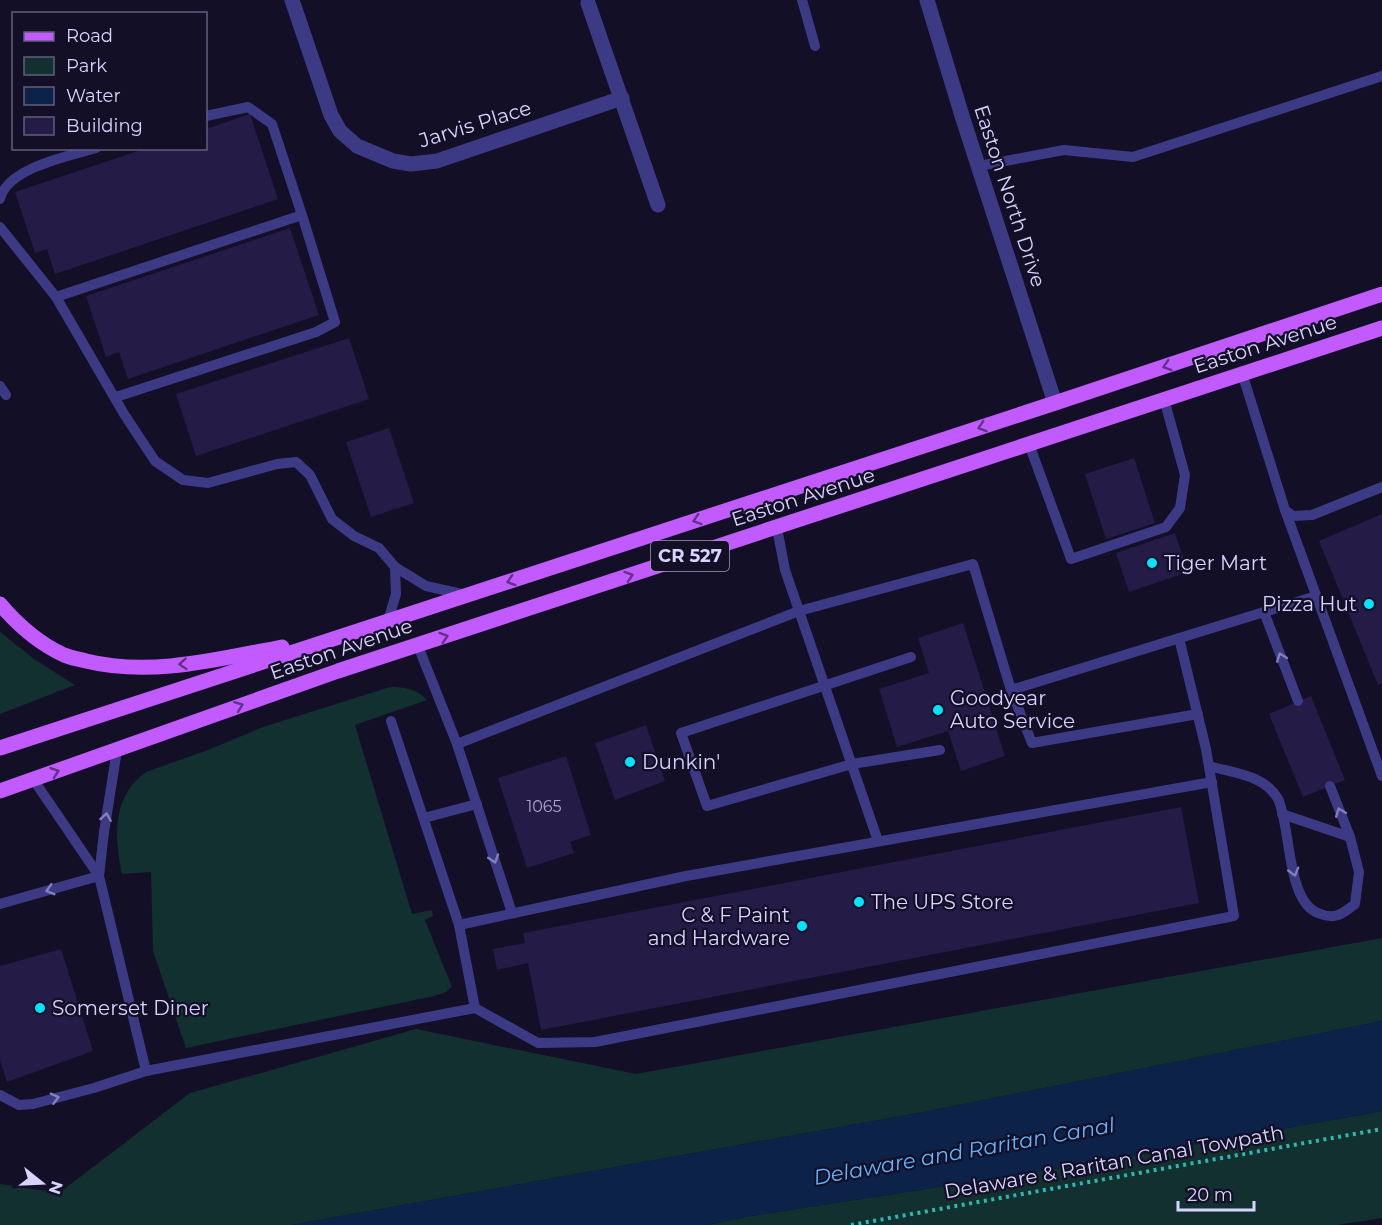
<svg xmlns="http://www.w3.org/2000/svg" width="1382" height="1225" viewBox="0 0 1382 1225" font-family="Montserrat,sans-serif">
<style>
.green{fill:#12302f}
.water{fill:#0c2248}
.building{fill:#241b47}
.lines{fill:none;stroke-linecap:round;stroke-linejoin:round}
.path{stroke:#2fb8b0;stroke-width:4;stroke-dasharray:3 4.5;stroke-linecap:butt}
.lane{stroke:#3d3a85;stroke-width:10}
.street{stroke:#3d3a85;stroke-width:15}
.primary{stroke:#c25bff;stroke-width:15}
.oneway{stroke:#623188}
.oneway2{stroke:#837fbc}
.poi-dot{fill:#00e5ff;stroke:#130f26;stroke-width:2}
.labels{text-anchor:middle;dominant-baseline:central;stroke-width:4.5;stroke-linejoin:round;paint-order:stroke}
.number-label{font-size:16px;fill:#aca6d1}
.shield{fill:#130f26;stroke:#9e99be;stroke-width:1.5}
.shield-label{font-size:18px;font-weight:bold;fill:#d9d4ff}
.street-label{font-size:20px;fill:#d9d4ff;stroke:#130f26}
.poi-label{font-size:20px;fill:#d9d4ff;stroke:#130f26;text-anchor:start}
.water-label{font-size:21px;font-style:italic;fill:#62b6ff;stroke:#130f26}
</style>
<rect width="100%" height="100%" fill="#130f26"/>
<g class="green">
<polygon points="0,632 34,659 75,685 0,714"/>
<path d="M390,687C405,687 417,689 427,700L355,725L412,914L432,910L433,916L425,920L452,987L444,993L434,996L186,1048L153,951L151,872L122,874C114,837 112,796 146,772L208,750L263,727Z"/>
<polygon points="1382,938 1382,1021 924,1112 291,1225 0,1225 0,1184 59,1193 190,1093 416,1029 636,1074"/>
<polygon points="1382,1111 1382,1218 1337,1225 708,1225 745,1217 1074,1166"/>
</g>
<polygon class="water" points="1382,1021 1382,1111 1074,1166 745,1217 708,1225 291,1225 924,1112"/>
<g class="building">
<polygon points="250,114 278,199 55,274 47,249 35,253 15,192 147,148 206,148 206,129"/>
<polygon points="290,228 319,315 128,379 119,352 106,357 86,296"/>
<polygon points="349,338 369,399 196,456 176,394"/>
<polygon points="389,428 414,503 371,517 346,442"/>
<polygon points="1134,458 1155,523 1106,539 1085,474"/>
<polygon points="1382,514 1382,683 1378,685 1319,541"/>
<polygon points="1175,533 1188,572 1129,592 1116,553"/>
<polygon points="963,623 1005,756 961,771 948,731 897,747 879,689 929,673 918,638"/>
<polygon points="1311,696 1345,780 1303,797 1269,714"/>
<polygon points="646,725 665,781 615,800 595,743"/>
<polygon points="566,756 591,835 570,842 574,853 527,868 498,778"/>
<polygon points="1181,807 1199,903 541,1030 528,963 497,970 493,949 525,943 523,933"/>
<polygon points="61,949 93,1051 7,1082 0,1060 0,966"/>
</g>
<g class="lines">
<polyline class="path" points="851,1225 1382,1129"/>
<g class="lane">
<polyline points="802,0 815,46"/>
<polyline points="979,166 1064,150 1133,157 1382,76"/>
<path d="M0,199C7,168 69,156 96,148"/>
<polyline points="0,227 56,297 124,414 155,461 183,480 208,483 277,464 296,462 310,475 332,519 354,536 379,548 395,567 426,586 466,595"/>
<polyline points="56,297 302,215 272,124 248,107 206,116"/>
<polyline points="1242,373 1285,510 1293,516 1312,515 1382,487"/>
<polyline points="0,386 6,395"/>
<polyline points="116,397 316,332 335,322 302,215"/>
<polyline points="1029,444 1071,559 1166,527 1180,508 1185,475 1164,399"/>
<polyline points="1285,510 1382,776"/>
<polyline points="777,528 785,570 878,841"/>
<polyline points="1264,612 1298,701"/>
<polyline points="388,621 396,594 395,567"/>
<polyline points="418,646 457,744 512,913"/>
<polyline points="911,657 681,733 707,806 852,764 940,750"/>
<polyline points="1011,690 1316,596"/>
<polyline points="391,721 459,925 475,1008 538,1043 595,1042 1234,916 1206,749 1179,638"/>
<polyline points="457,744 799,611 973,564 1011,690 1032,743 1198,714"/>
<polyline points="117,750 104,832 99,876 146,1071 475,1008"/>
<path d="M1209,766C1233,773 1265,775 1278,799C1291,825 1286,901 1318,913C1335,920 1341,915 1355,904L1359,872L1350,837L1282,814"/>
<polyline points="33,779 99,876"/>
<polyline points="1330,786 1350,837"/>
<polyline points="424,818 477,804"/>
<polyline points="0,904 99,876"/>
<polyline points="459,925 686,876 1212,782"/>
<polyline points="0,1095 19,1105 33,1104 94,1088 146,1071"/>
</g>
<g class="street">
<polyline points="292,0 331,115 340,131 357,146 393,161 411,164 437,161 622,98"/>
<polyline points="927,0 963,119 1055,403"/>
<polyline points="588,3 658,205"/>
</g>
<g class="primary">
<path d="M0,604C17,624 40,644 64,655C71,658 79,659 86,661C151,677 218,659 282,647"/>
<polyline points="0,748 1055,403 1382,294"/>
<polyline points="0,791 338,671 1382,328"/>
</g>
</g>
<defs><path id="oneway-chevron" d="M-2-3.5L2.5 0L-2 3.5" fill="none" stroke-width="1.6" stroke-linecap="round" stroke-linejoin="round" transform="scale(1.5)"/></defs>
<g class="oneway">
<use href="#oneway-chevron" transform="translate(1167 366) rotate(162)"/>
<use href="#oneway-chevron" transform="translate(982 427) rotate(162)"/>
<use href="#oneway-chevron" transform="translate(697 520) rotate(162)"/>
<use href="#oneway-chevron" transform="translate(629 576) rotate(-18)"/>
<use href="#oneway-chevron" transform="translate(511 581) rotate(162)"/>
<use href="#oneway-chevron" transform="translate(444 637) rotate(-18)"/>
<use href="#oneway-chevron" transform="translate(183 664) rotate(176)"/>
<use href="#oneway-chevron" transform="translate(239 706) rotate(-20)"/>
<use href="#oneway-chevron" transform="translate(55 772) rotate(-19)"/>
</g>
<g class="oneway2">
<use href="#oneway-chevron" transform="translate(1281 657) rotate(-111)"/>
<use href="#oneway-chevron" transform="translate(1340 812) rotate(-111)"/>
<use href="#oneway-chevron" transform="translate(106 817) rotate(-81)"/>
<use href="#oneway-chevron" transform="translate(494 859) rotate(72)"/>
<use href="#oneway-chevron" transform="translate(1294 872) rotate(74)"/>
<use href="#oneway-chevron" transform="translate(50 890) rotate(164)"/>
<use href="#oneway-chevron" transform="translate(55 1098) rotate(-14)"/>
</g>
<g class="poi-dot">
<circle cx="1152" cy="563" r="6"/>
<circle cx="1369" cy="604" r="6"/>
<circle cx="938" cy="710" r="6"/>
<circle cx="630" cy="762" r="6"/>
<circle cx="859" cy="902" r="6"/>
<circle cx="802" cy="926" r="6"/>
<circle cx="40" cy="1008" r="6"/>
</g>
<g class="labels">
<g class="number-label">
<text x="544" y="806">1065</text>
</g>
<rect class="shield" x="651" y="541" width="78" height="30" rx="4.5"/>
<g class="shield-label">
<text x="690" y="556">CR 527</text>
</g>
<g class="street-label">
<text transform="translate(475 124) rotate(-17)">Jarvis Place</text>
<text transform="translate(1010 196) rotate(72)">Easton North Drive</text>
<text transform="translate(1265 344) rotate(-18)">Easton Avenue</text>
<text transform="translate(803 497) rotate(-18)">Easton Avenue</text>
<text transform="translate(341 649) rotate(-19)">Easton Avenue</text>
<text transform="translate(1114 1162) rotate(-10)">Delaware &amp; Raritan Canal Towpath</text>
</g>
<g class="poi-label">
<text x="1164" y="563">Tiger Mart</text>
<text x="1357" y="604" text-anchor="end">Pizza Hut</text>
<text x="950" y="698">Goodyear<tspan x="950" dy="23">Auto Service</tspan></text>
<text x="642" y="762">Dunkin'</text>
<text x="871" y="902">The UPS Store</text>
<text x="790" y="915" text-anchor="end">C &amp; F Paint<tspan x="790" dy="23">and Hardware</tspan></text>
<text x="52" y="1008">Somerset Diner</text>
</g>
<g class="water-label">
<text transform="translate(964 1151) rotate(-10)">Delaware and Raritan Canal</text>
</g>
</g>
<rect x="12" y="12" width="195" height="138" fill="#130f26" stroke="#625e7d" stroke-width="1.5"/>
<rect x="24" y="32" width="30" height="9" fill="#c25bff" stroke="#625e7d" stroke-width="1.5"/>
<text x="66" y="42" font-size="18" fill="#d9d4ff">Road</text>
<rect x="24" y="57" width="30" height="18" fill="#12302f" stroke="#625e7d" stroke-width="1.5"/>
<text x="66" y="72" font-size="18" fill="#d9d4ff">Park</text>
<rect x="24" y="87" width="30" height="18" fill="#0c2248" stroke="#625e7d" stroke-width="1.5"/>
<text x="66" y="102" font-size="18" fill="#d9d4ff">Water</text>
<rect x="24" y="117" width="30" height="18" fill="#241b47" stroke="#625e7d" stroke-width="1.5"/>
<text x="66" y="132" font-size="18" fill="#d9d4ff">Building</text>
<g transform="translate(42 1183) rotate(108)" stroke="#130f26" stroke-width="4.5" paint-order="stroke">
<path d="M0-4.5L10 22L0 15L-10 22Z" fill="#d9d4ff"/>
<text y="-9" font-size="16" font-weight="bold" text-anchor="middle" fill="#d9d4ff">N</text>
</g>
<path d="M1178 1201v9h76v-9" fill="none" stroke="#d9d4ff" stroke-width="3"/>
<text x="1187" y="1201" font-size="18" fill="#d9d4ff" stroke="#130f26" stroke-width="4.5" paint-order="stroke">20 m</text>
</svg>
